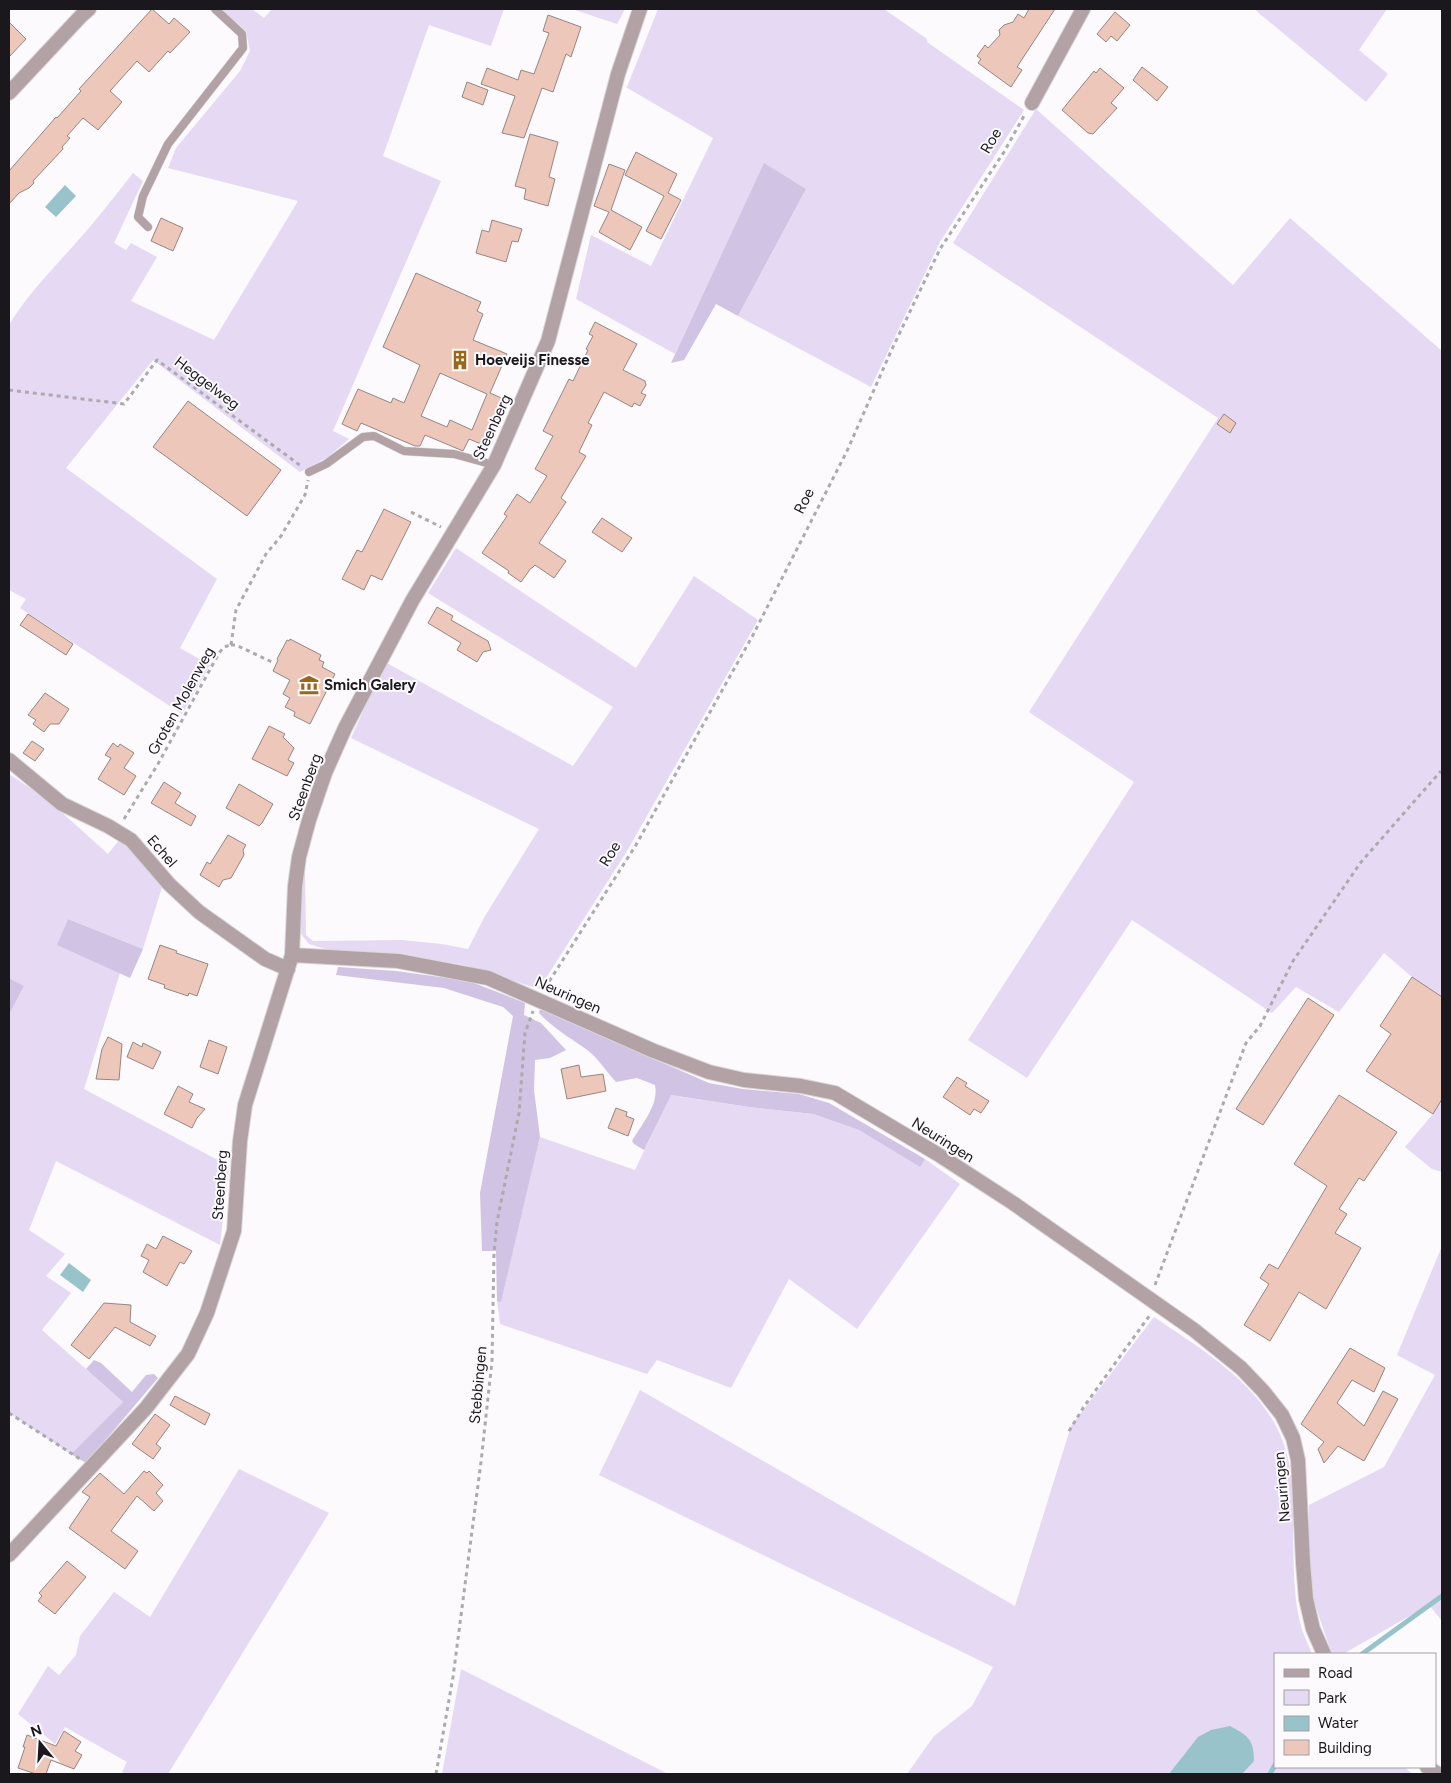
<svg xmlns="http://www.w3.org/2000/svg" width="1451" height="1783" viewBox="0 0 1451 1783" font-family="Figtree,sans-serif">
<style>
.green{fill:#e5d9f4}
.forest{fill:#d1c3e3}
.water{fill:#99c3cb}
.lines{fill:none;stroke-linecap:round;stroke-linejoin:round}
.stream{stroke:#99c3cb;stroke-width:5}
.building{fill:#ecc7ba;stroke:#978681;fill-rule:evenodd}
.service-casing{stroke:#d8d6d9;stroke-width:9}
.minor-casing{stroke:#d8d6d9;stroke-width:16}
.path{stroke:#acaaae;stroke-width:3;stroke-dasharray:4 4;stroke-linecap:butt}
.service{stroke:#b2a1a5;stroke-width:8}
.minor{stroke:#b2a1a5;stroke-width:14}
.labels{text-anchor:middle;dominant-baseline:central;stroke-width:4;stroke-linejoin:round;paint-order:stroke}
.street-label{font-size:15px;fill:#1a181d;stroke:#fcfafd}
.poi-label{font-size:15px;font-weight:bold;fill:#1a181d;stroke:#fcfafd;text-anchor:start}
</style>
<rect width="100%" height="100%" fill="#fcfafd"/>
<g class="green">
<path d="M221,9H252L264,18L272,9H504L491,46L429,25L383,156L441,181L333,431L349,439L327,458L300,472L153,360L66,468L217,579L180,648L210,665L182,714L20,608L26,599L9,590V325C27,295 51,271 74,245C95,222 114,197 133,173L143,181L114,243L126,250L131,243L157,257L131,301L214,340L298,201L168,168L176,148L240,71L250,51L246,31Z"/>
<polygon points="572,9 625,9 617,24"/>
<polygon points="658,9 884,9 927,39 927,42 1024,110 940,242 871,387 738,316 806,189 764,164 675,354 576,299 591,235 651,266 713,138 624,86 627,87"/>
<polygon points="1254,9 1387,9 1359,50 1388,74 1366,102"/>
<polygon points="1036,109 1233,285 1290,218 1442,351 1442,997 1412,977 1384,953 1339,1012 1296,987 1272,1013 1132,920 1027,1078 968,1040 1134,782 1029,712 1218,418 953,243"/>
<polygon points="456,548 636,668 694,576 758,620 627,851 539,989 464,965 396,954 329,950 309,944 301,934 300,904 303,872 305,871 306,935 313,941 402,940 442,944 468,949 485,916 539,829 351,738 385,662 573,766 613,707 428,593"/>
<polygon points="9,774 48,800 108,854 120,839 138,858 162,887 143,949 68,919 58,944 120,973 84,1089 229,1166 220,1245 56,1161 29,1230 65,1254 46,1276 71,1293 42,1330 123,1402 71,1454 9,1413 9,1202 10,1200 9,1199 9,1012 10,1013 24,986 9,978"/>
<polygon points="670,1095 749,1107 813,1114 859,1130 919,1166 925,1159 960,1184 857,1329 789,1279 731,1388 657,1360 647,1374 500,1324 497,1301 501,1301 540,1137 635,1170"/>
<polygon points="1442,1099 1442,1172 1432,1169 1405,1147 1433,1114"/>
<polygon points="1442,1246 1442,1621 1429,1605 1343,1654 1332,1654 1312,1596 1309,1554 1309,1505 1384,1467 1435,1375 1397,1355"/>
<path d="M1154,1317C1207,1353 1274,1392 1288,1459C1294,1484 1293,1510 1293,1535C1294,1566 1293,1600 1302,1630C1305,1638 1309,1646 1312,1654H1275V1767H1405L1412,1774H907L934,1736L972,1706L993,1667L599,1475L640,1390L1015,1606L1071,1426Z"/>
<polygon points="239,1469 329,1513 168,1774 125,1774 122,1772 127,1762 65,1727 55,1744 18,1714 48,1666 59,1675 76,1655 80,1636 114,1592 150,1617"/>
<polygon points="461,1669 668,1774 442,1774"/>
</g>
<g class="forest">
<polygon points="764,163 806,189 738,316 716,304 684,360 671,363"/>
<polygon points="68,919 143,949 130,978 57,945"/>
<polygon points="338,967 396,971 469,981 525,1003 524,1015 541,1023 566,1050 550,1058 535,1060 534,1090 540,1137 501,1302 497,1301 496,1251 482,1251 480,1193 513,1016 503,1007 444,988 336,975"/>
<polygon points="9,978 24,986 10,1013 9,1012"/>
<path d="M540,1009L709,1083L743,1089L799,1094L829,1103L925,1159L920,1167L859,1130L813,1114L749,1107L671,1095L644,1150L634,1144L632,1141C642,1124 659,1105 655,1085L637,1078L616,1082C605,1070 597,1056 583,1047C567,1036 552,1027 539,1013Z"/>
<polygon points="94,1360 101,1363 132,1392 146,1375 154,1374 158,1378 86,1463 71,1454 123,1402 86,1369"/>
</g>
<g class="water">
<polygon points="65,185 76,196 56,217 45,207"/>
<polygon points="69,1263 91,1280 83,1292 60,1275"/>
<path d="M1230,1726C1248,1736 1254,1739 1254,1761L1242,1774H1169L1198,1737L1211,1730Z"/>
</g>
<g class="lines">
<g class="stream">
<polyline points="1362,1654 1442,1596"/>
<polyline points="1270,1774 1275,1765"/>
</g>
</g>
<g class="building">
<polygon points="152,9 169,24 174,18 190,32 171,52 170,53 168,51 149,72 137,61 110,91 122,102 98,130 83,118 67,136 70,138 62,147 63,149 33,181 34,183 29,188 19,193 9,204 9,171 56,117 57,118 81,91 79,89"/>
<polygon points="1029,9 1055,9 1017,67 1022,70 1011,87 978,63 981,59 977,56 985,45 988,48 1000,35 999,30 1004,25 1013,22 1018,14 1024,18"/>
<polygon points="1115,12 1130,25 1117,41 1111,36 1106,42 1097,34"/>
<polygon points="548,15 581,27 571,57 566,54 553,92 542,88 524,138 502,133 515,96 481,84 487,68 518,80 521,70 534,74 549,33 543,31"/>
<polygon points="9,22 26,39 9,57"/>
<polygon points="1142,67 1168,87 1157,101 1133,80"/>
<polygon points="1100,68 1124,88 1111,103 1117,108 1093,134 1088,133 1062,110 1094,71 1096,73"/>
<polygon points="467,82 488,90 483,105 462,97"/>
<polygon points="530,134 558,142 549,177 555,179 548,206 524,199 526,189 515,186"/>
<polygon points="636,152 677,174 668,193 681,200 661,239 646,231 664,196 625,175"/>
<polygon points="609,164 625,170 611,210 642,227 630,250 599,232 609,212 594,206"/>
<polygon points="161,218 183,228 173,251 151,241"/>
<polygon points="492,220 522,229 518,242 512,241 506,262 476,253 482,230 489,232"/>
<path d="M416,273L481,302L477,311L483,314L473,340L507,354L490,393L506,400L486,446L469,439L463,451L425,435L420,446H415L361,423L357,431L342,424L358,389L391,403L393,398L404,403L420,365L383,347ZM440,373L487,394L472,430L450,420L447,427L421,416Z"/>
<polygon points="595,322 637,344 623,370 645,381 646,385 641,393 646,395 640,406 634,403 632,407 604,392 588,423 592,425 579,452 586,456 561,498 566,502 539,543 566,561 554,578 535,565 532,568 531,568 521,582 508,573 509,571 482,553 507,516 504,514 517,494 530,503 547,476 535,469 553,436 543,431 569,379 573,381 588,350 586,349 593,336 589,334"/>
<polygon points="188,401 281,470 247,516 153,447"/>
<polygon points="1224,414 1236,423 1230,433 1217,424"/>
<polygon points="384,509 411,522 382,580 371,575 364,590 342,579 357,550 362,552"/>
<polygon points="602,518 632,538 622,552 592,532"/>
<polygon points="437,607 453,616 451,620 488,641 491,650 483,652 477,662 457,650 461,643 428,623"/>
<polygon points="28,614 73,644 66,655 20,625"/>
<polygon points="290,639 321,655 319,660 324,662 322,667 335,674 310,724 294,716 295,712 285,707 290,698 283,694 290,680 273,671 278,660 277,659 287,640 289,641"/>
<polygon points="45,693 69,709 59,724 50,724 44,732 33,724 36,720 28,715"/>
<polygon points="269,726 285,734 283,737 294,748 288,760 294,763 287,776 252,759"/>
<polygon points="32,741 44,749 35,761 23,753"/>
<polygon points="113,743 118,747 120,744 134,753 124,768 136,776 124,795 98,779 111,758 105,755"/>
<polygon points="164,782 181,793 175,803 196,816 191,826 151,803"/>
<polygon points="239,784 273,804 262,823 259,826 226,808"/>
<polygon points="228,835 246,845 243,850 244,855 231,878 223,880 219,887 200,875 207,862 210,864"/>
<polygon points="160,945 177,951 176,953 208,964 197,996 189,993 188,996 164,988 165,985 148,979"/>
<polygon points="1412,977 1442,997 1442,1099 1433,1114 1366,1071 1391,1034 1380,1026"/>
<polygon points="1308,998 1334,1015 1263,1125 1236,1109"/>
<polygon points="108,1037 122,1044 119,1080 96,1079 102,1049"/>
<polygon points="209,1040 227,1047 218,1074 200,1067"/>
<polygon points="133,1042 142,1047 143,1043 161,1052 153,1069 127,1057"/>
<polygon points="579,1065 581,1077 603,1074 606,1091 567,1099 561,1069"/>
<polygon points="957,1077 967,1083 965,1086 989,1101 981,1113 974,1109 970,1115 943,1097"/>
<polygon points="178,1086 193,1094 189,1102 205,1109 197,1118 192,1128 164,1114"/>
<polygon points="1339,1095 1397,1132 1364,1181 1359,1178 1339,1209 1347,1214 1335,1233 1361,1248 1326,1309 1299,1292 1270,1341 1244,1325 1269,1284 1260,1278 1269,1264 1278,1269 1327,1186 1294,1164"/>
<polygon points="616,1108 627,1112 626,1116 634,1119 628,1136 608,1128"/>
<polygon points="163,1236 192,1251 184,1264 180,1262 167,1286 143,1272 149,1260 141,1256 147,1244 156,1249"/>
<polygon points="104,1303 131,1305 130,1322 156,1336 150,1346 115,1327 89,1359 71,1345"/>
<polygon points="1350,1348 1385,1368 1374,1392 1352,1380 1337,1403 1364,1426 1383,1391 1398,1399 1364,1461 1338,1446 1324,1463 1318,1449 1324,1442 1301,1424"/>
<polygon points="175,1396 210,1414 205,1425 170,1405"/>
<polygon points="155,1414 170,1425 156,1444 161,1448 153,1459 132,1444"/>
<polygon points="144,1471 147,1473 149,1471 163,1485 156,1493 163,1501 154,1511 137,1496 111,1531 138,1551 125,1569 69,1528 90,1497 82,1492 100,1473 124,1494"/>
<polygon points="67,1561 86,1577 55,1614 38,1601 42,1596 39,1593"/>
<polygon points="64,1731 81,1742 75,1751 82,1755 74,1769 51,1760 46,1774 36,1774 18,1768 25,1747 23,1747 27,1735 56,1746"/>
</g>
<g class="lines">
<defs>
<g id="service">
<polyline points="148,227 138,217 143,196 168,144 243,48 242,34 215,9"/>
<polyline points="309,472 326,464 363,437 374,436 404,451 454,454 494,465"/>
</g>
<g id="minor">
<polyline points="9,93 81,16 89,9"/>
<polyline points="1032,103 1083,9"/>
<polyline points="9,760 62,804 108,826 131,840 169,884 199,912 265,959 288,969"/>
<polyline points="292,955 398,961 488,978 654,1051 709,1072 744,1080 801,1086 835,1093 939,1155 1013,1203 1194,1330 1241,1368 1263,1391 1282,1415 1293,1438 1298,1460 1303,1563 1306,1599 1313,1629 1324,1654"/>
<polyline points="9,1555 146,1408 188,1354 207,1313 234,1231 240,1141 245,1105 292,955 295,886 299,857 309,820 325,773 345,728 412,601 494,465 548,341 618,74 640,9"/>
<polyline points="1427,1767 1438,1774"/>
</g>
</defs>
<use href="#service" class="service-casing"/>
<use href="#minor" class="minor-casing"/>
<g class="path">
<polyline points="9,390 124,404 157,360 301,466"/>
<polyline points="411,512 441,527"/>
<polyline points="231,645 236,610 266,554 281,536 305,495 308,480"/>
<polyline points="231,645 236,645 274,663"/>
<polyline points="124,819 158,764 219,653 224,647 231,645"/>
<polyline points="545,988 636,845 753,635 847,451 892,349 940,249 1004,152 1025,114"/>
<polyline points="1155,1285 1246,1043 1260,1026 1293,961 1361,862 1441,771"/>
<polyline points="9,1413 80,1459"/>
<polyline points="1069,1431 1085,1405 1150,1315"/>
<polyline points="436,1774 453,1677 481,1462 492,1361 494,1253 497,1222 519,1113 525,1033 533,1011"/>
</g>
<use href="#service" class="service"/>
<use href="#minor" class="minor"/>
</g>
<defs>
<symbol id="building-bare" viewBox="-9 -9 18 18"><path d="M-4-6H4V6H1V3H-1V6H-4ZM-2.5-4.3h1.7v1.8h-1.7ZM.8-4.3h1.7v1.8H.8ZM-2.5-1h1.7V.8h-1.7ZM.8-1h1.7V.8H.8Z" fill="#986719" stroke="#fcfafd" stroke-width="2.5" paint-order="stroke"/></symbol>
<symbol id="museum-bare" viewBox="-9 -9 18 18"><path d="M0-6L6-3V-2H-6V-3ZM-5-1h2V3h-2ZM-1-1h2V3h-2ZM3-1h2V3H3ZM-6 4H6V6H-6Z" fill="#986719" stroke="#fcfafd" stroke-width="2.5" paint-order="stroke"/></symbol>
</defs>
<g fill-rule="evenodd">
<use href="#building-bare" x="446" y="346" width="28" height="28"/>
<use href="#museum-bare" x="295" y="671" width="28" height="28"/>
</g>
<g class="labels">
<g class="street-label">
<text transform="translate(991 141) rotate(-59)">Roe</text>
<text transform="translate(207 383) rotate(37)">Heggelweg</text>
<text transform="translate(492 427) rotate(-65)">Steenberg</text>
<text transform="translate(804 501) rotate(-63)">Roe</text>
<text transform="translate(181 701) rotate(-61)">Groten Molenweg</text>
<text transform="translate(305 787) rotate(-70)">Steenberg</text>
<text transform="translate(162 851) rotate(49)">Echel</text>
<text transform="translate(610 854) rotate(-58)">Roe</text>
<text transform="translate(568 995) rotate(24)">Neuringen</text>
<text transform="translate(943 1140) rotate(32)">Neuringen</text>
<text transform="translate(220 1185) rotate(-86)">Steenberg</text>
<text transform="translate(478 1385) rotate(-85)">Stebbingen</text>
<text transform="translate(1282 1487) rotate(-95)">Neuringen</text>
</g>
<g class="poi-label">
<text x="475" y="360">Hoeveijs Finesse</text>
<text x="324" y="685">Smich Galery</text>
</g>
</g>
<rect width="1451" height="1783" fill="none" stroke="#1a181d" stroke-width="20"/>
<rect x="1274" y="1653" width="162" height="115" fill="#fcfafd" stroke="#a2a0a3"/>
<rect x="1284" y="1669" width="25" height="8" fill="#b2a1a5" stroke="#a2a0a3"/>
<text x="1318" y="1678" font-size="15" fill="#1a181d">Road</text>
<rect x="1284" y="1690" width="25" height="15" fill="#e5d9f4" stroke="#a2a0a3"/>
<text x="1318" y="1703" font-size="15" fill="#1a181d">Park</text>
<rect x="1284" y="1716" width="25" height="15" fill="#99c3cb" stroke="#a2a0a3"/>
<text x="1318" y="1728" font-size="15" fill="#1a181d">Water</text>
<rect x="1284" y="1740" width="25" height="15" fill="#ecc7ba" stroke="#a2a0a3"/>
<text x="1318" y="1753" font-size="15" fill="#1a181d">Building</text>
<g transform="translate(40 1743) rotate(342)" stroke="#fcfafd" stroke-width="4" paint-order="stroke">
<path d="M0-4L9 19L0 12L-9 19Z" fill="#1a181d"/>
<text y="-8" font-size="14" font-weight="bold" text-anchor="middle" fill="#1a181d">N</text>
</g>
</svg>
